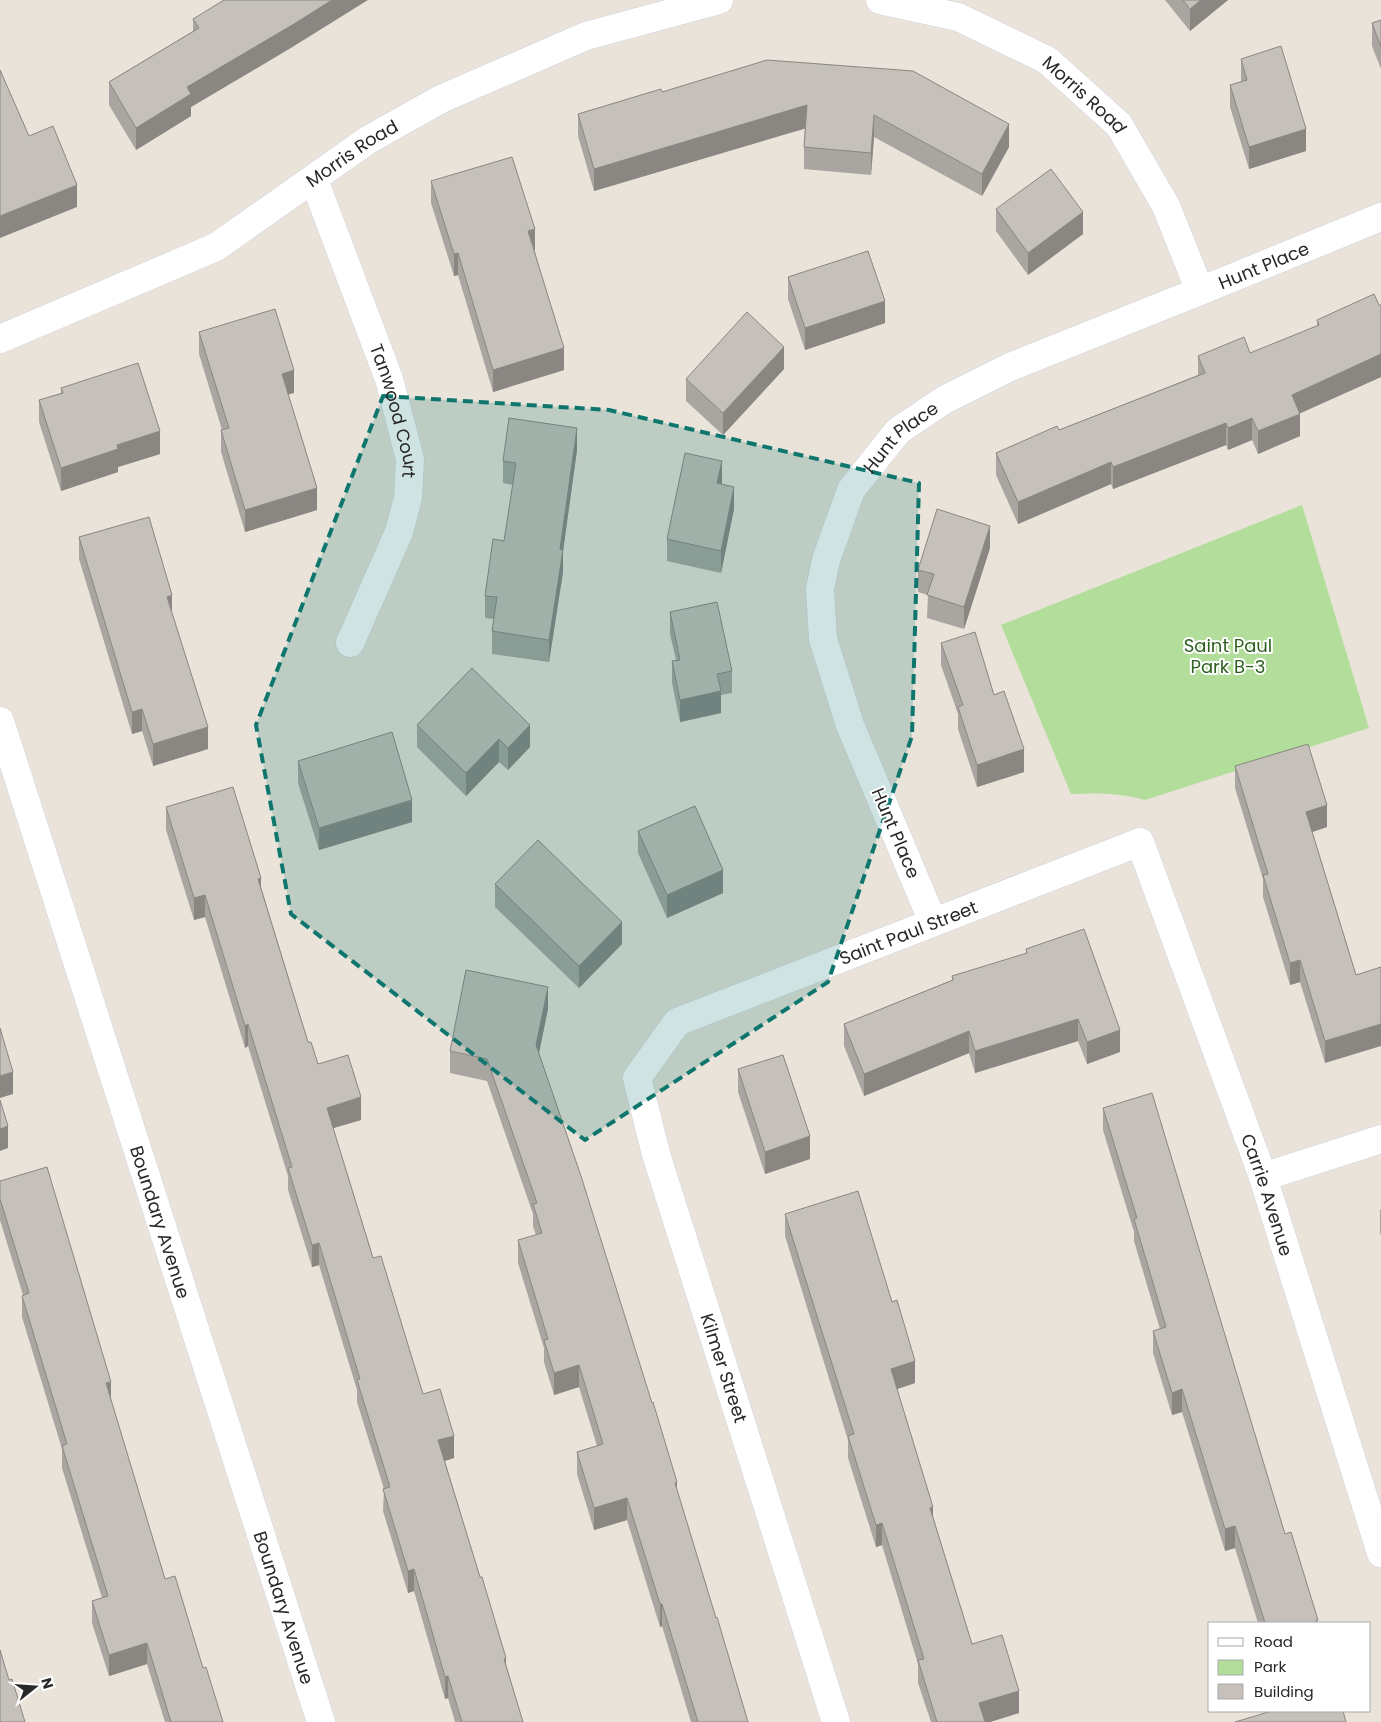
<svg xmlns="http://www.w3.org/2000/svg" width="1381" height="1722" viewBox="0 0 1381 1722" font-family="Poppins,sans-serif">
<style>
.green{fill:#b2dd9a}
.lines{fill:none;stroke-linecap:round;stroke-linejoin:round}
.minor-casing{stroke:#d0d3e0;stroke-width:29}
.secondary-casing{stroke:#d0d3e0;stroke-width:29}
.minor{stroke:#fff;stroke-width:28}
.secondary{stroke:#fff;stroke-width:28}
.wall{fill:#a9a5a0}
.shaded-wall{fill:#8a8682}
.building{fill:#c5c0ba;stroke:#8a8682}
.marked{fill:#0f766e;fill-opacity:0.2;stroke:#0f766e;stroke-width:4;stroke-dasharray:10 6;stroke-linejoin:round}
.labels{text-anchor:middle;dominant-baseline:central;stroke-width:4;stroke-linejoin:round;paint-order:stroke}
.street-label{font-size:18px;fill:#282828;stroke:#fff}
.park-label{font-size:18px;fill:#2d5f1e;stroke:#fff}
</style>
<rect width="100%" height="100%" fill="#eae3da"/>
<path class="green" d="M1302,505L1369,728L1145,800C1119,793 1098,793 1071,794L1001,625Z"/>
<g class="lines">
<defs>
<g id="minor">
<path id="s1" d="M880,0L958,17L1047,60L1119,125L1166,206L1200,291"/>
<path id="s2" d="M314,180L389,379L410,459L408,498L399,532L350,643"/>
<path id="s3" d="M0,339L216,247L368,140L441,99L586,36L719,0"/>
<path id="s4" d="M933,922L850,725L823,639L820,589L826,560L851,490L898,431L944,400L1010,367L1200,291L1381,217"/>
<polyline points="1263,1177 1381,1139"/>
<path id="s5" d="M836,1722L656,1154L637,1078L677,1022L1140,842L1263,1177L1381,1553"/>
</g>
<g id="secondary">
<path id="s6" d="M0,721L321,1722"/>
</g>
</defs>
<use href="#minor" class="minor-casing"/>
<use href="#secondary" class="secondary-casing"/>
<use href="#minor" class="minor"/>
<use href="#secondary" class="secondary"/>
</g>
<g class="wall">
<polygon points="1165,0 1228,0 1190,31"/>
<polygon points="193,19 294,46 191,107 191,116 136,150 109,105 109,82 193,31"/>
<polygon points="1381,20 1381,69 1372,46 1372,23"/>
<polygon points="1241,59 1306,151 1249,169 1230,107 1230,85 1241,82"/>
<polygon points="767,60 1009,147 982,196 874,137 871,175 804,169 804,147 805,128 594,191 578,136 578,114 662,92"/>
<polygon points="431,181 535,252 564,370 493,392 458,275 454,276 431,203"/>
<polygon points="996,209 1083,234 1028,275 996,231"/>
<polygon points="788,277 885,323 805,350 788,299"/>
<polygon points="1381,305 1381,377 1299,413 1300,436 1258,454 1252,440 1228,450 1226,445 1113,489 1111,484 1018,524 996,475 996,453 1059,430 1198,375 1198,356 1250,353 1317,326 1317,320"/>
<polygon points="199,332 294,393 288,394 317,510 245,532 221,452 221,430 222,430 199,354"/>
<polygon points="784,369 723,435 686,401 686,379"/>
<polygon points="61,388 160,454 118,467 118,472 61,491 39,422 39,400 61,393"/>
<polygon points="577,450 563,551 563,572 549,662 492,654 492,631 494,619 485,618 485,596 504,541 513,485 503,483 503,461"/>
<polygon points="722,484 734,509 721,573 667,561 667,539"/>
<polygon points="79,537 172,613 208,749 153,766 142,731 132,734 79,559"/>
<polygon points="990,548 964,629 927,618 928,595 918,592 918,570"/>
<polygon points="670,612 732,671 732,693 721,695 721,713 680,722 672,683 672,661 676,660 670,634"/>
<polygon points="941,643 994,695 1024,772 977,787 958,729 958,714 941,665"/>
<polygon points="472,668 530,747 508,770 499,762 466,796 417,747 417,725"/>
<polygon points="298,761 412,822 319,850 298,783"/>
<polygon points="1235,766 1327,827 1312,832 1356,975 1325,1063 1300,982 1290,985 1263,897 1263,879 1235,788"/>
<polygon points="166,807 261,887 308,1042 318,1064 361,1120 333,1128 373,1258 423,1394 454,1458 445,1461 523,1722 455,1722 448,1698 445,1699 414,1591 408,1593 383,1511 384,1489 357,1402 357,1390 319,1265 312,1267 288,1190 288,1176 248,1046 245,1048 205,917 194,920 166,830"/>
<polygon points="638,831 723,893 667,918 638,853"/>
<polygon points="495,884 622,944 579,988 495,907"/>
<polygon points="1026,949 1120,1052 1087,1064 1078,1041 975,1073 969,1053 864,1096 844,1046 844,1024 952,980 952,976 1026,954"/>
<polygon points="548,1009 539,1053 677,1492 748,1722 691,1722 662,1626 660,1627 627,1520 594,1530 577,1474 577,1452 597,1446 579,1387 554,1395 544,1362 544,1348 518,1263 518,1240 536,1235 533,1226 533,1214 487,1081 450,1073 450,1051"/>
<polygon points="738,1069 810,1159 765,1174 738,1092"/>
<polygon points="1103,1108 1285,1534 1318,1623 1258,1623 1235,1548 1225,1551 1182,1412 1172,1415 1153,1353 1153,1331 1160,1329 1134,1241 1134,1232 1103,1130"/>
<polygon points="0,1181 111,1400 165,1579 203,1668 223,1722 165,1722 147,1664 109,1676 92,1623 92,1601 102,1598 62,1468 62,1449 22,1317 22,1296 23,1295 0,1220"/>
<polygon points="1381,1209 1381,1236 1380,1232 1380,1210"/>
<polygon points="785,1214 915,1383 897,1389 933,1517 972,1644 1019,1713 990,1722 931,1722 918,1683 918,1664 882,1545 876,1547 848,1458 848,1440 785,1236"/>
</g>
<g class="shaded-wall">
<polygon points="332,0 368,0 294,46 191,107 191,116 136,150 136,128 187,87"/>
<polygon points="1201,0 1228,0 1190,31 1190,9"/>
<polygon points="807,105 807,128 594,191 594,169"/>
<polygon points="874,115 874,137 871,175 871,153"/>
<polygon points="1009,124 1009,147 982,196 982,174"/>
<polygon points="1306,129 1306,151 1249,169 1249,147"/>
<polygon points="77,185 77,207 0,238 0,216"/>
<polygon points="1083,212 1083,234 1028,275 1028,253"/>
<polygon points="535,229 535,252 528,231"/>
<polygon points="458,253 458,275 454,276 454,254"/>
<polygon points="885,301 885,323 805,350 805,328"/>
<polygon points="784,347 784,369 723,435 723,413"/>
<polygon points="564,348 564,370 493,392 493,370"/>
<polygon points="1381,354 1381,377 1292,417 1292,395"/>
<polygon points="294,370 294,393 282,396 282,374"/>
<polygon points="1300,414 1300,436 1258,454 1258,431"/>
<polygon points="1252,418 1252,440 1228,450 1228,428"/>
<polygon points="1226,423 1226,445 1113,489 1113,467"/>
<polygon points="577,428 577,450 563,551 563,572 549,662 549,640 560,549"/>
<polygon points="160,431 160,454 118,467 118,472 61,491 61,468 117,445"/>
<polygon points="722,461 722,484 717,483"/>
<polygon points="1111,462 1111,484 1018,524 1018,502"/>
<polygon points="734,487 734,509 721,573 721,551"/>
<polygon points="317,488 317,510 245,532 245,510"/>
<polygon points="990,526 990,548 964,629 964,607"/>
<polygon points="172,595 172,618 167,597"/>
<polygon points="721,691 721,713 680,722 680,700"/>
<polygon points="142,709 142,731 132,734 132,712"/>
<polygon points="530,725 530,747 508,770 508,748"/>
<polygon points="208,727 208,749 153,766 153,744"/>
<polygon points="499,739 499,762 466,796 466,773"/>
<polygon points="1024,749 1024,772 977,787 977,765"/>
<polygon points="412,800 412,822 319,850 319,828"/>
<polygon points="1327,805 1327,827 1306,834 1306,812"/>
<polygon points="723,870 723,893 667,918 667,895"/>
<polygon points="261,878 261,900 258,879"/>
<polygon points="205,895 205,917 194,920 194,898"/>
<polygon points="622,922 622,944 579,988 579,966"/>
<polygon points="1300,960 1300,982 1290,985 1290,963"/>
<polygon points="548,987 548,1009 536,1067 536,1045"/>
<polygon points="1078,1019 1078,1041 975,1073 975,1051"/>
<polygon points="248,1024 248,1046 245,1048 245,1026"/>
<polygon points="1381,1024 1381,1046 1325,1063 1325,1041"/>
<polygon points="1120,1030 1120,1052 1087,1064 1087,1042"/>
<polygon points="969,1031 969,1053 864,1096 864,1074"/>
<polygon points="13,1072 13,1094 0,1098 0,1076"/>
<polygon points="361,1097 361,1120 327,1130 327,1108"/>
<polygon points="8,1126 8,1148 0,1151 0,1129"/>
<polygon points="810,1136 810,1159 765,1174 765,1152"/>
<polygon points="319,1243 319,1265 312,1267 312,1245"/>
<polygon points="915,1361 915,1383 891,1391 891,1369"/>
<polygon points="579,1365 579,1387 554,1395 554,1373"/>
<polygon points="111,1382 111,1403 106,1383"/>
<polygon points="1182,1389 1182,1412 1172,1415 1172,1393"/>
<polygon points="454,1436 454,1458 438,1463 438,1440"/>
<polygon points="677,1482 677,1505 675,1483"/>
<polygon points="627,1498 627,1520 594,1530 594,1508"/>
<polygon points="933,1507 933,1529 930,1508"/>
<polygon points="882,1523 882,1545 876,1547 876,1525"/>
<polygon points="1235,1526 1235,1548 1225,1551 1225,1529"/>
<polygon points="414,1569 414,1591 408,1593 408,1571"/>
<polygon points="660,1604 662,1604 662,1626 660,1627"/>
<polygon points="147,1643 147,1664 109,1676 109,1655"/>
<polygon points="506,1658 506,1680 504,1659"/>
<polygon points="448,1676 448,1698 445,1699 445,1677"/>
<polygon points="1019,1691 1019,1713 990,1722 979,1722 979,1703"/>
</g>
<g class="building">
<polygon points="224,0 332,0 294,24 187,87 191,94 136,128 109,82 199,28 193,19"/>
<polygon points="1183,0 1201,0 1190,9"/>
<polygon points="1381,20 1381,47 1372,23"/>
<polygon points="1281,46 1306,129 1249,147 1230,85 1247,80 1241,59"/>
<polygon points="767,60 913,71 1009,124 982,174 874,115 871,153 804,147 807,105 594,169 578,114 661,89 662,92"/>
<polygon points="0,70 29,136 53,126 77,185 0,216"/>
<polygon points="512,157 535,229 528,231 564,348 493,370 458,253 454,254 431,181"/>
<polygon points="1051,169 1083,212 1028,253 996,209"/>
<polygon points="868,251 885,301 805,328 788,277"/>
<polygon points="1374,294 1379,305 1381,305 1381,354 1292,395 1300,414 1258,431 1252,418 1228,428 1226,423 1113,467 1111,462 1018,502 996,453 1057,426 1059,430 1205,373 1198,356 1244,337 1250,353 1319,325 1317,320"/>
<polygon points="275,309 294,370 282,374 317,488 245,510 221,430 229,428 199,332"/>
<polygon points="747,312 784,347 723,413 686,379"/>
<polygon points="138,363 160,431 117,445 118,449 61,468 39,400 63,393 61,388"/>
<polygon points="509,418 577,428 560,549 563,550 549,640 492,631 497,597 485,596 493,539 504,541 516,463 503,461"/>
<polygon points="685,453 722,461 717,483 734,487 721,551 667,539"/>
<polygon points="937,509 990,526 964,607 927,595 934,574 918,570"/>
<polygon points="149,517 172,595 167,597 208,727 153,744 142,709 132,712 79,537"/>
<polygon points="717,602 732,671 717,674 721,691 680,700 672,661 680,660 670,612"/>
<polygon points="975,632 994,695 1004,691 1024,749 977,765 958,707 963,705 941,643"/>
<polygon points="472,668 530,725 508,748 499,739 466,773 417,725"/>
<polygon points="392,732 412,800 319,828 298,761"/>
<polygon points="1308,744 1327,805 1306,812 1356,975 1381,967 1381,1024 1325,1041 1300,960 1290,963 1263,875 1268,874 1235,766"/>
<polygon points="233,787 261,878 258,879 308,1042 311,1042 318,1064 348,1055 361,1097 327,1108 373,1258 381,1256 423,1394 440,1389 454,1436 438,1440 480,1577 482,1577 506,1658 504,1659 523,1722 462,1722 448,1676 445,1677 414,1569 408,1571 383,1489 390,1487 357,1380 360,1379 319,1243 312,1245 288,1168 292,1167 248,1024 245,1026 205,895 194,898 166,807"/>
<polygon points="695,806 723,870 667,895 638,831"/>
<polygon points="538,840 622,922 579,966 495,884"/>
<polygon points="1084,929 1120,1030 1087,1042 1078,1019 975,1051 969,1031 864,1074 844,1024 953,980 952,976 1027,953 1026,949"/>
<polygon points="466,970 548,987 536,1045 581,1176 652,1403 653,1402 677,1482 675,1483 716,1618 717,1617 748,1722 698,1722 662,1604 660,1604 627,1498 594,1508 577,1452 603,1444 579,1365 554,1373 544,1340 548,1339 518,1240 542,1233 533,1204 537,1203 487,1059 450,1051"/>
<polygon points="0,1028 13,1072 0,1076"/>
<polygon points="783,1055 810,1136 765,1152 738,1069"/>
<polygon points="1152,1093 1285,1534 1291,1532 1318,1620 1316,1620 1317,1623 1265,1623 1235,1526 1225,1529 1182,1389 1172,1393 1153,1331 1166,1327 1134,1219 1137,1218 1103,1108"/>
<polygon points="0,1100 8,1126 0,1129"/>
<polygon points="47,1167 111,1382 106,1383 165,1579 175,1576 203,1668 206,1667 223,1722 171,1722 147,1643 109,1655 92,1601 108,1596 62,1446 67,1444 22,1296 29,1293 0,1199 0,1181"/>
<polygon points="858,1191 892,1302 897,1300 915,1361 891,1369 933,1507 930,1508 972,1644 1002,1635 1019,1691 979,1703 985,1722 937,1722 918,1660 924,1659 882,1523 876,1525 848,1436 854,1434 785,1214"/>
<polygon points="0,1650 9,1680 12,1679 25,1722 0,1722"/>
<polygon points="1272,1711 1343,1711 1346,1722 1235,1722"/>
</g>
<path class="marked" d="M383,396L609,410L919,483L912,736L828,982L585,1140L291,914L256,725Z"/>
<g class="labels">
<g class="street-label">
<text stroke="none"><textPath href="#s1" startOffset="230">Morris Road</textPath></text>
<text stroke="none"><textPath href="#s3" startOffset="400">Morris Road</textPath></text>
<text stroke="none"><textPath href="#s4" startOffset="936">Hunt Place</textPath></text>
<text stroke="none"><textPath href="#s2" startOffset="245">Tanwood Court</textPath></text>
<text stroke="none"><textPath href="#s4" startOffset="531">Hunt Place</textPath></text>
<text transform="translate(896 833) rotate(67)">Hunt Place</text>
<text stroke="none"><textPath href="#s5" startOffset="991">Saint Paul Street</textPath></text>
<text stroke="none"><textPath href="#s5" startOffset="1615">Carrie Avenue</textPath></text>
<text stroke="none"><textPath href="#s6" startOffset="526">Boundary Avenue</textPath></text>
<text transform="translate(724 1368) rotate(72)">Kilmer Street</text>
<text stroke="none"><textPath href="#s6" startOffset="931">Boundary Avenue</textPath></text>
</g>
<g class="park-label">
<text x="1228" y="645">Saint Paul<tspan x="1228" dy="21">Park B-3</tspan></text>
</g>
</g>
<rect x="1208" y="1622" width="162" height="90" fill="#ffffff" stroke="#a9a9a9"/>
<rect x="1218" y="1638" width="25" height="8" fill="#ffffff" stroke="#a9a9a9"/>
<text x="1254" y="1647" font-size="15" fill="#282828">Road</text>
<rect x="1218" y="1660" width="25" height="15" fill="#b2dd9a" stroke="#a9a9a9"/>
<text x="1254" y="1672" font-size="15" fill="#282828">Park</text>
<rect x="1218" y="1684" width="25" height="15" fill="#c5c0ba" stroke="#a9a9a9"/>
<text x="1254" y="1697" font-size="15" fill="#282828">Building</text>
<g transform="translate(35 1687) rotate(73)" stroke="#ffffff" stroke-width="4" paint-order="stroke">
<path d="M0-4L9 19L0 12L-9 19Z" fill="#282828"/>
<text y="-8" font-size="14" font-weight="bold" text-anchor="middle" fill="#282828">N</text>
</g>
</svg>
